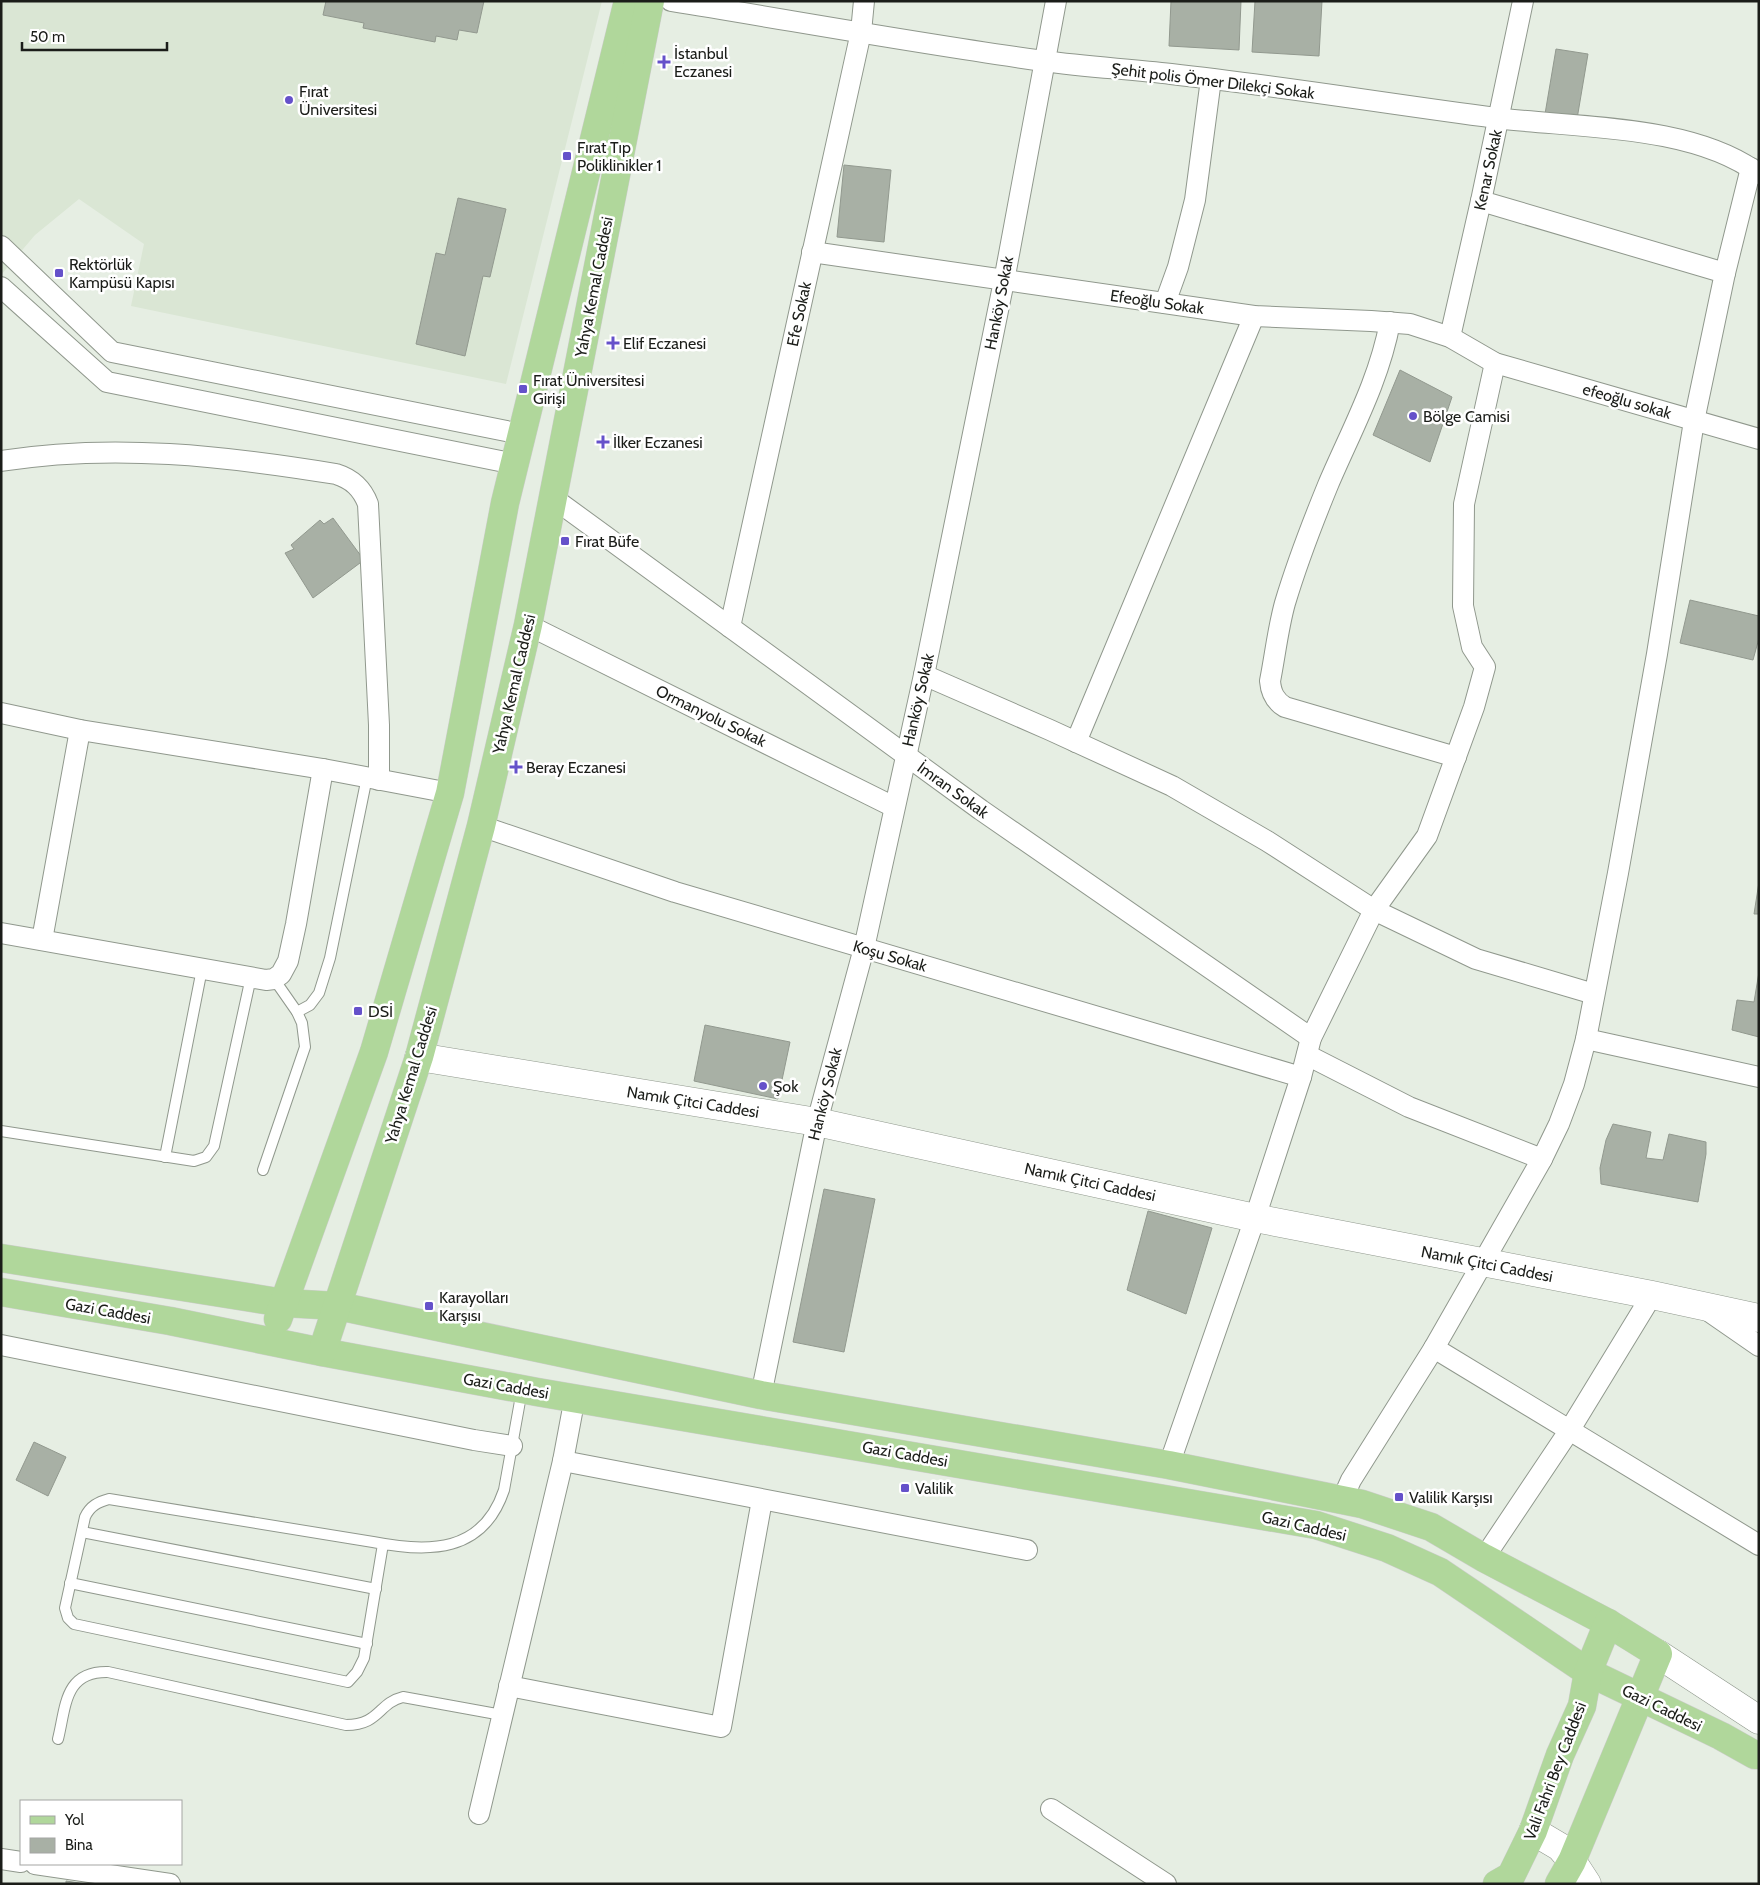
<svg xmlns="http://www.w3.org/2000/svg" width="1760" height="1885" viewBox="0 0 1760 1885" font-family="Cabin,sans-serif">
<style>
.built{fill:#dae6d4}
.building{fill:#a8b0a5;stroke:#92998f}
.lines{fill:none;stroke-linecap:round;stroke-linejoin:round}
.lane-casing{stroke:#90988d;stroke-width:12}
.street-casing{stroke:#90988d;stroke-width:22}
.secondary-casing{stroke:#90988d;stroke-width:29}
.primary-casing{stroke:#cdcdcc;stroke-width:29}
.lane{stroke:#fff;stroke-width:10}
.street{stroke:#fff;stroke-width:20}
.secondary{stroke:#fff;stroke-width:28}
.primary{stroke:#b0d79b;stroke-width:28}
.poi-dot{fill:#6551ca;stroke:#fff;stroke-width:2}
.labels{text-anchor:middle;dominant-baseline:central;stroke-width:5;stroke-linejoin:round;paint-order:stroke}
.poi-label{font-size:16px;fill:#1b1d19;stroke:#fff;text-anchor:start}
.street-label{font-size:16px;fill:#1b1d19;stroke:#fff}
</style>
<rect width="100%" height="100%" fill="#e6eee3"/>
<polygon class="built" points="1,1 602,1 506,384 131,306 144,244 79,199 35,235 1,275"/>
<g class="building">
<polygon points="326,1 484,1 477,33 459,30 457,40 436,36 435,42 363,28 364,23 323,15"/>
<polygon points="1171,1 1241,1 1239,50 1169,46"/>
<polygon points="1255,1 1322,1 1319,56 1252,52"/>
<polygon points="1556,49 1588,54 1577,119 1545,114"/>
<polygon points="844,165 891,170 884,242 837,237"/>
<polygon points="458,198 506,209 490,277 483,276 465,356 416,344 436,253 445,255"/>
<polygon points="1400,370 1452,397 1430,462 1373,435"/>
<polygon points="333,518 364,560 313,598 285,553 294,549 291,545 320,520 324,524"/>
<polygon points="1690,600 1759,616 1759,638 1753,660 1680,643"/>
<polygon points="1759,882 1759,914 1754,914"/>
<polygon points="1759,972 1759,1037 1732,1030 1737,1000 1754,1002"/>
<polygon points="705,1025 790,1042 778,1099 694,1081"/>
<polygon points="1613,1124 1651,1132 1646,1158 1663,1160 1669,1134 1706,1142 1706,1154 1698,1202 1601,1184 1600,1168 1606,1140"/>
<polygon points="824,1189 875,1199 844,1352 793,1342"/>
<polygon points="1148,1211 1212,1228 1186,1314 1127,1290"/>
<polygon points="34,1442 66,1457 48,1496 16,1480"/>
<polygon points="66,1881 86,1884 66,1884"/>
</g>
<g class="lines">
<defs>
<g id="lane">
<polyline points="297,1012 310,1005 319,993 330,958 367,777"/>
<polyline points="1,1131 194,1161 206,1157 214,1146 251,977"/>
<polyline points="165,1157 202,969"/>
<polyline points="263,1170 305,1047 302,1023 297,1012 274,979"/>
<polyline points="82,1532 376,1589"/>
<path d="M383,1544L364,1658L357,1672L348,1682L74,1624L68,1618L65,1608L85,1517C90,1506 98,1502 109,1499L373,1542C429,1553 483,1553 504,1490L522,1390"/>
<polyline points="70,1583 367,1644"/>
<path d="M58,1739C66,1707 64,1671 108,1672L346,1725C380,1725 378,1703 403,1697L502,1715"/>
</g>
<g id="street">
<path d="M671,1C795,21 920,44 1044,61C1086,67 1129,69 1171,74C1280,86 1388,104 1496,118C1576,128 1693,124 1759,174"/>
<polyline points="1,246 112,352 521,434"/>
<polyline points="812,252 1254,316 1371,321 1410,324 1450,337 1495,363 1759,439"/>
<polyline points="1725,273 1751,168"/>
<polyline points="1,287 107,382 515,464"/>
<polyline points="1165,303 1178,267 1195,200 1211,79"/>
<path d="M1390,322C1379,381 1351,431 1328,485C1312,524 1297,563 1285,603C1278,628 1275,656 1270,681C1271,693 1275,701 1285,707L1456,757"/>
<polyline points="1450,337 1481,201 1523,1"/>
<path d="M1,461C113,443 226,456 336,474C352,479 362,488 368,504L379,725V780"/>
<polyline points="553,498 981,810 1311,1038"/>
<polyline points="528,625 894,807"/>
<polyline points="730,627 861,32 864,1"/>
<polyline points="924,675 1050,730 1172,786 1267,841 1374,910 1476,959 1594,994"/>
<polyline points="1,713 80,730 323,769 450,793"/>
<polyline points="1076,742 1254,316"/>
<polyline points="481,826 675,892 1301,1077"/>
<polyline points="1,933 266,980 274,979 281,974 288,961 296,924 323,769"/>
<polyline points="42,940 80,730"/>
<polyline points="1586,1039 1759,1077"/>
<polyline points="1307,1055 1409,1107 1542,1159"/>
<polyline points="1707,1310 1759,1346"/>
<polyline points="1,1345 474,1440 512,1446"/>
<polyline points="1434,1348 1759,1545"/>
<polyline points="761,1395 817,1122 864,948 924,675 1004,281 1056,1"/>
<polyline points="563,1461 1027,1550"/>
<polyline points="1169,1465 1255,1218 1301,1077 1311,1038 1374,910 1427,836 1474,707 1485,667 1472,647 1463,606 1464,504 1495,363"/>
<polyline points="1342,1500 1351,1480 1434,1348 1542,1159 1559,1124 1574,1084 1586,1039 1618,873 1657,654 1694,421 1725,273 1481,201"/>
<polyline points="1484,1558 1569,1431 1652,1295"/>
<polyline points="509,1686 721,1727 762,1500"/>
<polyline points="1051,1809 1166,1884"/>
<polyline points="479,1814 563,1461 575,1397"/>
<polyline points="1,1859 21,1862"/>
<polyline points="35,1864 170,1884"/>
</g>
<g id="secondary">
<polyline points="419,1057 817,1122 1255,1218 1652,1295 1759,1318"/>
<polyline points="1658,1654 1759,1720"/>
<polyline points="1533,1831 1560,1847 1572,1861 1587,1884"/>
</g>
<g id="primary">
<polyline points="1,1258 284,1303 338,1306 761,1395 1169,1465 1362,1504 1431,1527 1484,1558 1608,1623 1658,1654 1572,1861 1559,1884"/>
<polyline points="1,1292 170,1321 322,1352 537,1392 1316,1525 1387,1548 1440,1572 1588,1672 1721,1736 1755,1755 1759,1755"/>
<polyline points="278,1319 374,1052 450,793 505,503 628,1"/>
<polyline points="322,1352 419,1057 481,826 528,625 650,1"/>
<polyline points="1497,1884 1511,1876 1533,1831 1560,1755 1582,1706 1588,1672 1608,1623"/>
</g>
</defs>
<use href="#lane" class="lane-casing"/>
<use href="#street" class="street-casing"/>
<use href="#secondary" class="secondary-casing"/>
<use href="#primary" class="primary-casing"/>
<use href="#lane" class="lane"/>
<use href="#street" class="street"/>
<use href="#secondary" class="secondary"/>
<use href="#primary" class="primary"/>
</g>
<g class="poi-dot">
<path d="M661.5 54.5h5v5h5v5h-5v5h-5v-5h-5v-5h5z"/>
<circle cx="289" cy="100" r="5"/>
<rect x="562" y="151" width="10" height="10" rx="2.5"/>
<rect x="54" y="268" width="10" height="10" rx="2.5"/>
<path d="M610.5 335.5h5v5h5v5h-5v5h-5v-5h-5v-5h5z"/>
<rect x="518" y="384" width="10" height="10" rx="2.5"/>
<circle cx="1413" cy="416" r="5"/>
<path d="M600.5 434.5h5v5h5v5h-5v5h-5v-5h-5v-5h5z"/>
<rect x="560" y="536" width="10" height="10" rx="2.5"/>
<path d="M513.5 759.5h5v5h5v5h-5v5h-5v-5h-5v-5h5z"/>
<rect x="353" y="1006" width="10" height="10" rx="2.5"/>
<circle cx="763" cy="1086" r="5"/>
<rect x="424" y="1301" width="10" height="10" rx="2.5"/>
<rect x="900" y="1483" width="10" height="10" rx="2.5"/>
<rect x="1394" y="1492" width="10" height="10" rx="2.5"/>
</g>
<g class="labels">
<g class="poi-label">
<text x="674" y="53">İstanbul<tspan x="674" dy="18">Eczanesi</tspan></text>
<text x="299" y="91">Fırat<tspan x="299" dy="18">Üniversitesi</tspan></text>
<text x="577" y="147">Fırat Tıp<tspan x="577" dy="18">Poliklinikler 1</tspan></text>
<text x="69" y="264">Rektörlük<tspan x="69" dy="18">Kampüsü Kapısı</tspan></text>
<text x="623" y="343">Elif Eczanesi</text>
<text x="533" y="380">Fırat Üniversitesi<tspan x="533" dy="18">Girişi</tspan></text>
<text x="1423" y="416">Bölge Camisi</text>
<text x="613" y="442">İlker Eczanesi</text>
<text x="575" y="541">Fırat Büfe</text>
<text x="526" y="767">Beray Eczanesi</text>
<text x="368" y="1011">DSİ</text>
<text x="773" y="1086">Şok</text>
<text x="439" y="1297">Karayolları<tspan x="439" dy="18">Karşısı</tspan></text>
<text x="915" y="1488">Valilik</text>
<text x="1409" y="1497">Valilik Karşısı</text>
</g>
<g class="street-label">
<text transform="translate(1213 81) rotate(7)">Şehit polis Ömer Dilekçi Sokak</text>
<text transform="translate(1488 170) rotate(-78)">Kenar Sokak</text>
<text transform="translate(594 287) rotate(-79)">Yahya Kemal Caddesi</text>
<text transform="translate(1157 302) rotate(8)">Efeoğlu Sokak</text>
<text transform="translate(999 303) rotate(-79)">Hanköy Sokak</text>
<text transform="translate(799 314) rotate(-78)">Efe Sokak</text>
<text transform="translate(1627 401) rotate(16)">efeoğlu sokak</text>
<text transform="translate(514 684) rotate(-77)">Yahya Kemal Caddesi</text>
<text transform="translate(918 700) rotate(-77)">Hanköy Sokak</text>
<text transform="translate(711 716) rotate(26)">Ormanyolu Sokak</text>
<text transform="translate(953 790) rotate(36)">İmran Sokak</text>
<text transform="translate(890 956) rotate(16)">Koşu Sokak</text>
<text transform="translate(411 1075) rotate(-73)">Yahya Kemal Caddesi</text>
<text transform="translate(825 1094) rotate(-76)">Hanköy Sokak</text>
<text transform="translate(693 1102) rotate(9)">Namık Çitci Caddesi</text>
<text transform="translate(1090 1182) rotate(12)">Namık Çitci Caddesi</text>
<text transform="translate(1487 1264) rotate(11)">Namık Çitci Caddesi</text>
<text transform="translate(108 1311) rotate(10)">Gazi Caddesi</text>
<text transform="translate(506 1386) rotate(10)">Gazi Caddesi</text>
<text transform="translate(905 1454) rotate(10)">Gazi Caddesi</text>
<text transform="translate(1304 1526) rotate(13)">Gazi Caddesi</text>
<text transform="translate(1662 1708) rotate(26)">Gazi Caddesi</text>
<text transform="translate(1555 1771) rotate(-69)">Vali Fahri Bey Caddesi</text>
</g>
</g>
<rect width="1760" height="1885" fill="none" stroke="#1b1d19" stroke-width="5"/>
<rect x="20" y="1800" width="162" height="65" fill="#ffffff" stroke="#a4a5a3"/>
<rect x="30" y="1816" width="25" height="8" fill="#b0d79b" stroke="#a4a5a3"/>
<text x="65" y="1825" font-size="15" fill="#1b1d19">Yol</text>
<rect x="30" y="1838" width="25" height="15" fill="#a8b0a5" stroke="#a4a5a3"/>
<text x="65" y="1850" font-size="15" fill="#1b1d19">Bina</text>
<path d="M22 42v8h145v-8" fill="none" stroke="#1b1d19" stroke-width="2.5"/>
<text x="30" y="42" font-size="15" fill="#1b1d19" stroke="#ffffff" stroke-width="4" paint-order="stroke">50 m</text>
</svg>
